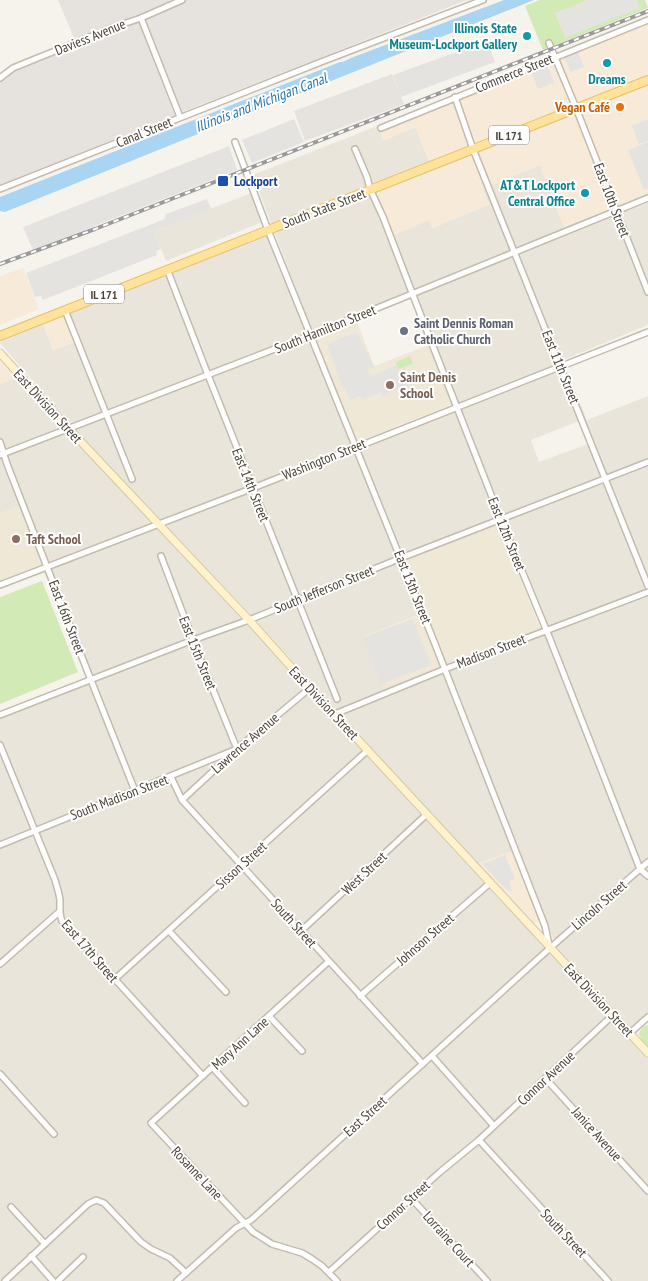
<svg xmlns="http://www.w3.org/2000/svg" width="648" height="1281" viewBox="0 0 648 1281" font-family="'PT Sans Narrow',sans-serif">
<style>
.residential{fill:#eae5da;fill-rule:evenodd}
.commercial{fill:#f7ead8}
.industrial{fill:#e6e2dd}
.education{fill:#efe8d6}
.green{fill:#d2eab5}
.parking{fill:#e5e3e0}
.water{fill:#a9d4f2}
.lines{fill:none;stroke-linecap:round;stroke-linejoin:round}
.street-casing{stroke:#c2bbae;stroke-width:8}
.secondary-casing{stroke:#d6c79b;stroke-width:9}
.primary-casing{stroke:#e6c16a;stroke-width:10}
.street{stroke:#fff;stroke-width:5}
.secondary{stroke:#fff3cd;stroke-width:7}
.primary{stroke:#ffe39c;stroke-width:8}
.rail-casing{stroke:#9a9a9a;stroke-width:4}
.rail{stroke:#fff;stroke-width:2;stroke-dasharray:5.5;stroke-linecap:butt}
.culture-dot{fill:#0f9aa8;stroke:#fff;stroke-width:2}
.food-dot{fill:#e8710a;stroke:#fff;stroke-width:2}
.transit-dot{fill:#1a4fb4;stroke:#fff;stroke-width:2}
.worship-dot{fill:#6b7280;stroke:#fff;stroke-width:2}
.education-dot{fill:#8d6e63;stroke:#fff;stroke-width:2}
.labels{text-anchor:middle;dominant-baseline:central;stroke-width:4;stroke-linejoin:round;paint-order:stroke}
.shield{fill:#fff;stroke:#817c74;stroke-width:1}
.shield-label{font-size:12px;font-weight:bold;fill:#4b4439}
.culture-label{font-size:14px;font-weight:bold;fill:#0d838f;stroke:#fff;text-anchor:end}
.street-label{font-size:14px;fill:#4b4439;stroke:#fff}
.food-label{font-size:14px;font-weight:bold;fill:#c56008;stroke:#fff;text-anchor:end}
.transit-label{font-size:14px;font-weight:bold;fill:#164399;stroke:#fff;text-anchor:start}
.worship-label{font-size:14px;font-weight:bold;fill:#5b616d;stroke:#fff;text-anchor:start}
.education-label{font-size:14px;font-weight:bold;fill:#785e54;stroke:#fff;text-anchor:start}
.water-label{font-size:15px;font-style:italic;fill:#2e7ab2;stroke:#fff}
</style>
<rect width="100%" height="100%" fill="#f6f3ec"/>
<g class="residential">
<path d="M377,126L383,141L415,127L433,170L429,220L433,228L489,204L482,189L540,165L564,227L617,206L620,213L648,203V325L563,360L587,420L648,396V1012L630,1028L553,947L554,941L519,849L477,864L249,613L78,433L0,343V342L43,324L53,350L74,342L64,316L266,234L354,450L456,410L497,518L396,556L419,615L363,636L384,690L540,628L547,627L414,290L312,331L253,175ZM579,421L588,444L539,462L531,440Z"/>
<polygon points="251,193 262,222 166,261 154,231"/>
<polygon points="18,377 305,687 310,690 648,1057 648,1281 0,1281 0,719 89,683 18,507 0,513 0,384"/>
</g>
<g class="commercial">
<polygon points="648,21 648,194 564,227 540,165 482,189 489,205 432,228 429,220 393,236 376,193 433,170 415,127 383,141 377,126"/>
<polygon points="23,268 39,309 0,325 0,276"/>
<polygon points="64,316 74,342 53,350 43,324"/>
<polygon points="0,358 18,377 0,384"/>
<polygon points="518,849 546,919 533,924 477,864"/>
</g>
<g class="industrial">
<polygon points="58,0 467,0 182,112 143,13 74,38"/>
<polygon points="139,22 175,116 0,185 0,82 15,70"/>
<polygon points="392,74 404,104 305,141 294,111"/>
</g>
<g class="education">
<polygon points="356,319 374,366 429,345 453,404 357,442 315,335"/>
<polygon points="18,506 42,565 0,581 0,513"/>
<polygon points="499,524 540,628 448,663 384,690 363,636 426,613 405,559"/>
</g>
<g class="green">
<polygon points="540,0 645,0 648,8 543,50 525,6"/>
<polygon points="410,356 413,364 398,369 396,362"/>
<polygon points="42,581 78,672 0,704 0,597"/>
<polygon points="647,1025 648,1025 648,1047 642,1041 639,1034 640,1031 644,1026"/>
</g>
<g class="parking">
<polygon points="587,0 637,0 640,8 565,38 555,13"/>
<polygon points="487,41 495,62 401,97 393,75"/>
<polygon points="577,50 584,67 570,72 564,55"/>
<polygon points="546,62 554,83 538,89 530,69"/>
<polygon points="294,119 304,142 252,163 242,140"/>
<polygon points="648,119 648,141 639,144 632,126"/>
<polygon points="648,142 648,188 644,190 628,150"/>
<polygon points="229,146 237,170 33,250 23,227"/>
<polygon points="207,199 211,209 154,231 161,249 156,251 157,255 43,300 41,296 35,297 26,273 165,219 166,214"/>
<polygon points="357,332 374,367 368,369 371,376 397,365 404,384 407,383 410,390 403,393 401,389 390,392 390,394 383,397 381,392 363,399 359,396 350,400 346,390 342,386 327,344"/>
<polygon points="413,619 431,665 381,684 363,638"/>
<polygon points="505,855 515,879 509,881 512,891 509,892 482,864"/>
</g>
<polygon class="water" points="504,0 534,0 301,93 295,96 292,96 5,212 0,211 0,197 340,62 343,62 351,58"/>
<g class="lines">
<defs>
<g id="street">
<polyline points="141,18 180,117"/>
<polyline points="549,43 576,108 648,292"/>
<polyline points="0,78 13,68 114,27 141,18 182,0"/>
<polyline points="455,97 473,149 648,586"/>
<polyline points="381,128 648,20"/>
<polyline points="235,142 268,230 435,644 545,926 549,945"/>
<polyline points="355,149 367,177 370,189 383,217 416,303 501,520 550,639 640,869 648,876"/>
<polyline points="0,189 321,62 483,0"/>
<polyline points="167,269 208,375 337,699"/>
<polyline points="65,310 132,479"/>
<polyline points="0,442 7,464 87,670 135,791"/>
<polyline points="0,455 311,335 648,198"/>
<polyline points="0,585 253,488 648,332"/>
<polyline points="335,714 445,669 648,592"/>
<polyline points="0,715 193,640 249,620 401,558 648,462"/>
<path d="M0,745L55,880C57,887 59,893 60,900C60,908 59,914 62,921L203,1076"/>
<polyline points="171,777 182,800 423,1064"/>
<polyline points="182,800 237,749 310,688"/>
<polyline points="0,845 237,749 193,640 161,556"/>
<polyline points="169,931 226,992"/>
<polyline points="301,931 427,814"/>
<polyline points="328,962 151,1123 253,1232 272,1244 302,1253 312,1259 322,1266 337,1281"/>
<polyline points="0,964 59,912"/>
<polyline points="115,979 368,750"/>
<polyline points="360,996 490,883"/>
<polyline points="269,1016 302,1051"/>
<polyline points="630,1033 648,1017"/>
<polyline points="432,1056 494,1126"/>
<polyline points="213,1068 245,1103"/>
<polyline points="0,1074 54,1134"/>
<polyline points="545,1078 648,1191"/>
<polyline points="479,1140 608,1281"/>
<polyline points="411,1198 487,1281"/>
<polyline points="11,1207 45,1244"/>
<polyline points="31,1256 53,1281"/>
<polyline points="329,1272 440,1172 479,1140 613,1015"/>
<polyline points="5,1281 88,1204 96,1200 104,1203 141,1242 151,1249 170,1258 186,1273"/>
<polyline points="58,1281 83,1257"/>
<polyline points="177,1281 236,1228 251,1220 550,948 648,862"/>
</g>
<polyline id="secondary" points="0,353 68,428 249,620 310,688 648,1053"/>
<polyline id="primary" points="0,336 648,80"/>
</defs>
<use href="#street" class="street-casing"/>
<use href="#secondary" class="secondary-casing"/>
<use href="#primary" class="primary-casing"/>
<use href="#street" class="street"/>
<use href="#secondary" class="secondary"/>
<use href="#primary" class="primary"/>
<defs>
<polyline id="rail" points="0,264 95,229 648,11"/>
</defs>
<use href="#rail" class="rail-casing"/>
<use href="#rail" class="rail"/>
</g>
<g class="culture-dot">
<circle cx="527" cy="36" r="5"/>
<circle cx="607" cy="63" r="5"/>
<circle cx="585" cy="193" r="5"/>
</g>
<circle class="food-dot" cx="620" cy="107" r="5"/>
<rect class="transit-dot" x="217" y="175" width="12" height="12" rx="2.5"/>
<circle class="worship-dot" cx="404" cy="331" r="5"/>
<g class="education-dot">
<circle cx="390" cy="385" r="5"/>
<circle cx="16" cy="539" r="5"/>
</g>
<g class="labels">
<g class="shield">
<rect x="489" y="125.5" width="40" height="19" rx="4"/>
<rect x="84" y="284.5" width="40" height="19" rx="4"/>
</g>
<g class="shield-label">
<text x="509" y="135">IL 171</text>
<text x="104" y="294">IL 171</text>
</g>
<g class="culture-label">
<text x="517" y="28">Illinois State<tspan x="517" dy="16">Museum-Lockport Gallery</tspan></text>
<text x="607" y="79" text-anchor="middle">Dreams</text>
<text x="575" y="185">AT&amp;T Lockport<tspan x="575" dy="16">Central Office</tspan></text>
</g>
<g class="street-label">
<text transform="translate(90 37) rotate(-22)">Daviess Avenue</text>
<text transform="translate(514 73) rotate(-22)">Commerce Street</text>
<text transform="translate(144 132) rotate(-22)">Canal Street</text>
<text transform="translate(612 200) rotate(69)">East 10th Street</text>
<text transform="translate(324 208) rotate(-21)">South State Street</text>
<text transform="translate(325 329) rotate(-22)">South Hamilton Street</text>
<text transform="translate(561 367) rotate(68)">East 11th Street</text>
<text transform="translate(48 406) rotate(48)">East Division Street</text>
<text transform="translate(324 459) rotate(-22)">Washington Street</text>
<text transform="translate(251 485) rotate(68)">East 14th Street</text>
<text transform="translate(507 534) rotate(68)">East 12th Street</text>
<text transform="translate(413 587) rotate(68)">East 13th Street</text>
<text transform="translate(324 589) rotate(-22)">South Jefferson Street</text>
<text transform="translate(67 617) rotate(69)">East 16th Street</text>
<text transform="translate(491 651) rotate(-21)">Madison Street</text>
<text transform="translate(198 653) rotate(68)">East 15th Street</text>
<text transform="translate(324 703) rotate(47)">East Division Street</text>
<text transform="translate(245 743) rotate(-41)">Lawrence Avenue</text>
<text transform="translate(119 797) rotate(-21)">South Madison Street</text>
<text transform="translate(241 865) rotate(-42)">Sisson Street</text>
<text transform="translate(364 873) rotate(-43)">West Street</text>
<text transform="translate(599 905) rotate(-41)">Lincoln Street</text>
<text transform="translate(294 923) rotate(48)">South Street</text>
<text transform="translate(425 939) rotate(-41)">Johnson Street</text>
<text transform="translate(90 951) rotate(49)">East 17th Street</text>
<text transform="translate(599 1000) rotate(47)">East Division Street</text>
<text transform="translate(240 1043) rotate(-42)">Mary Ann Lane</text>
<text transform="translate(546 1078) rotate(-43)">Connor Avenue</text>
<text transform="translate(365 1116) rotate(-42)">East Street</text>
<text transform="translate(597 1134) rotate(48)">Janice Avenue</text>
<text transform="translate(197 1173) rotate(47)">Rosanne Lane</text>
<text transform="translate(403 1205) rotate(-42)">Connor Street</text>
<text transform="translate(564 1233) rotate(47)">South Street</text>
<text transform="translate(449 1239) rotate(48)">Lorraine Court</text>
</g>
<g class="food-label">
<text x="610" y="107">Vegan Café</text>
</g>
<g class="transit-label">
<text x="234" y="181">Lockport</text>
</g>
<g class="worship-label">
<text x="414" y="323">Saint Dennis Roman<tspan x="414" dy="16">Catholic Church</tspan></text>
</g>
<g class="education-label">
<text x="400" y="377">Saint Denis<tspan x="400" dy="16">School</tspan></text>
<text x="26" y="539">Taft School</text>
</g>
<g class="water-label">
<text transform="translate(261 102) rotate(-21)">Illinois and Michigan Canal</text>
</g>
</g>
</svg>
